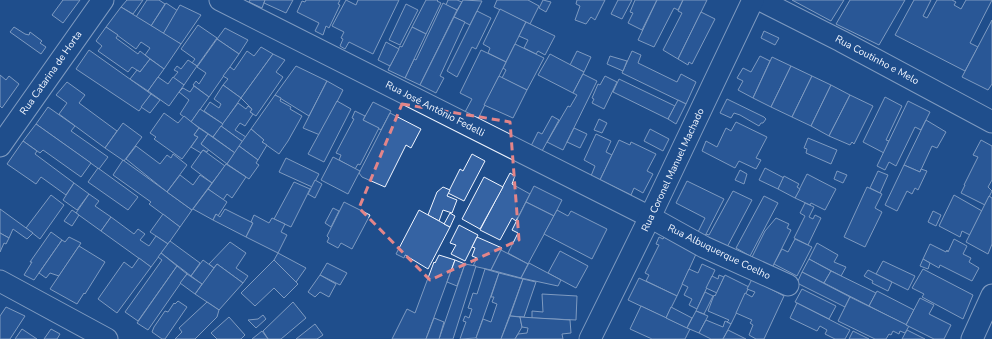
<svg xmlns="http://www.w3.org/2000/svg" width="992" height="339" viewBox="0 0 992 339" font-family="'Nunito Sans',sans-serif">
<style>
.building{fill:#3563a3;stroke:#f2f6ff}
.lines{fill:none;stroke-linecap:round;stroke-linejoin:round}
.minor-casing{stroke:#f2f6ff;stroke-width:23}
.minor{stroke:#1f4e8c;stroke-width:21}
.marked{fill:none;stroke:#e38589;stroke-width:3;stroke-dasharray:8 5;stroke-linejoin:round}
.labels{text-anchor:middle;dominant-baseline:central;stroke-width:3;stroke-linejoin:round;paint-order:stroke}
.street-label{font-size:10px;fill:#f2f6ff;stroke:#1f4e8c}
</style>
<rect width="100%" height="100%" fill="#1f4e8c"/>
<g class="building">
<polygon points="63,0 80,0 63,23 52,15"/>
<polygon points="127,0 143,0 133,14 121,7"/>
<polygon points="147,0 159,0 165,4 151,26 136,17"/>
<polygon points="250,0 265,0 262,8 249,2"/>
<polygon points="265,0 293,0 286,13 264,3"/>
<polygon points="306,0 340,0 338,4 340,5 329,28 326,26 323,35 315,31 319,23 297,12 302,1 305,2"/>
<polygon points="346,0 356,5 358,0 399,0 373,54 349,42 345,49 340,46 343,39 341,38 344,32 332,26"/>
<polygon points="426,0 438,0 437,1 441,3 426,34 412,27"/>
<polygon points="448,0 457,0 462,2 457,10 446,5"/>
<polygon points="463,0 482,1 470,25 454,17"/>
<polygon points="497,0 528,0 539,6 530,24 494,7"/>
<polygon points="543,0 551,2 546,12 539,8"/>
<polygon points="577,0 605,0 595,20 591,17 586,24 575,20 580,6 576,4"/>
<polygon points="618,0 632,0 622,19 611,14"/>
<polygon points="635,0 657,0 642,30 628,23 633,13 630,12"/>
<polygon points="657,0 683,0 678,10 674,8 654,47 638,40"/>
<polygon points="683,0 707,0 678,59 663,50 682,13 678,11"/>
<polygon points="792,0 844,0 831,21"/>
<polygon points="850,0 905,0 879,45 836,24"/>
<polygon points="914,0 931,0 923,16 927,18 937,0 952,0 956,2 954,5 961,9 966,0 992,0 970,43 978,47 965,71 895,35"/>
<polygon points="166,3 178,11 163,34 151,26"/>
<polygon points="443,3 457,10 420,85 405,78 414,59 416,60"/>
<polygon points="406,4 418,10 400,45 389,40"/>
<polygon points="180,5 201,15 181,44 163,34"/>
<polygon points="121,7 181,44 164,69 145,55 150,48 141,42 136,49 106,27"/>
<polygon points="500,9 526,22 506,62 488,53 490,48 483,44"/>
<polygon points="477,11 491,18 476,49 472,47 457,77 447,71"/>
<polygon points="701,12 715,19 692,64 689,62 688,65 678,59"/>
<polygon points="454,17 465,22 440,76 444,78 436,93 420,85"/>
<polygon points="992,20 992,84 988,90 962,77"/>
<polygon points="526,22 555,36 545,55 538,51 536,54 524,48 528,40 519,36"/>
<polygon points="198,25 217,38 197,66 192,63 195,59 181,49"/>
<polygon points="14,27 25,34 29,35 30,32 42,41 40,43 46,47 41,54 10,32"/>
<polygon points="106,27 118,35 116,38 138,54 140,51 150,59 140,72 132,67 128,72 98,51 102,46 96,41"/>
<polygon points="412,27 426,34 405,78 388,70 400,46 402,47"/>
<polygon points="225,28 248,40 239,54 217,39"/>
<polygon points="764,31 779,38 775,45 761,38"/>
<polygon points="217,39 239,54 209,97 193,85 196,81 199,84 206,73 197,67"/>
<polygon points="386,42 399,49 390,66 378,60"/>
<polygon points="515,44 544,58 527,90 502,78 506,70 503,68"/>
<polygon points="261,47 273,54 241,98 223,85 228,79 223,76 230,67 234,70 247,51 254,56"/>
<polygon points="89,50 151,94 139,111 76,69"/>
<polygon points="481,50 506,62 478,119 465,112 472,99 460,93"/>
<polygon points="577,51 591,57 584,72 570,65"/>
<polygon points="632,51 641,55 638,63 677,82 681,74 696,82 686,104 622,73"/>
<polygon points="273,54 285,60 276,72 283,77 256,116 250,112 252,109 241,98"/>
<polygon points="550,54 584,72 573,93 538,75"/>
<polygon points="610,56 627,61 623,71 607,64"/>
<polygon points="760,56 770,61 753,98 738,90 743,81 737,78 743,68 751,72"/>
<polygon points="772,57 791,66 771,107 753,98"/>
<polygon points="150,59 164,69 148,91 130,79 137,70 140,72"/>
<polygon points="188,60 197,66 184,85 173,78 178,72 174,70 177,66 181,69"/>
<polygon points="296,66 327,81 309,116 275,95"/>
<polygon points="791,66 812,76 792,117 771,107"/>
<polygon points="583,74 597,81 563,150 547,142 568,106 570,107 577,95 573,93"/>
<polygon points="0,75 6,80 9,76 19,84 2,108 0,106"/>
<polygon points="499,76 527,90 513,118 484,105"/>
<polygon points="605,76 617,82 604,109 592,103 594,99 592,98 598,84 600,85"/>
<polygon points="812,76 831,85 811,126 792,117"/>
<polygon points="158,77 168,84 173,77 184,85 169,106 148,91"/>
<polygon points="619,79 675,106 668,119 613,92"/>
<polygon points="327,81 343,90 320,135 303,128"/>
<polygon points="67,82 85,95 79,103 117,131 105,148 59,114 67,103 56,95"/>
<polygon points="223,85 241,98 223,124 204,111 210,102 219,108 221,104 214,99"/>
<polygon points="831,85 850,95 829,136 811,126"/>
<polygon points="194,86 209,97 191,122 180,114 189,100 179,92 183,88 190,92"/>
<polygon points="151,94 160,100 150,113 141,107"/>
<polygon points="275,95 281,98 280,101 291,107 290,109 302,116 288,141 279,154 262,142 264,140 251,129"/>
<polygon points="850,95 873,106 854,144 852,142 850,145 829,136"/>
<polygon points="885,97 902,106 886,140 889,141 884,153 863,142"/>
<polygon points="727,99 764,117 766,119 763,123 761,123 759,126 740,115 734,113 731,118 720,113"/>
<polygon points="678,100 686,104 676,124 668,119"/>
<polygon points="337,101 351,109 324,162 308,154"/>
<polygon points="908,101 930,112 921,130 915,127 896,166 889,162 885,170 877,166"/>
<polygon points="373,102 391,111 381,130 363,120"/>
<polygon points="238,103 246,109 248,106 252,109 250,112 253,114 245,126 240,123 235,130 246,137 243,142 221,126"/>
<polygon points="48,107 75,126 71,131 108,157 99,169 36,124"/>
<polygon points="200,109 223,124 213,137 191,122"/>
<polygon points="355,111 365,116 363,120 379,128 360,165 358,164 355,169 339,160 341,155 336,153 354,119 352,118"/>
<polygon points="164,113 178,123 184,116 199,128 194,135 198,137 182,159 154,139 156,137 150,133"/>
<polygon points="390,113 421,129 411,148 406,145 385,187 362,177 359,173"/>
<polygon points="552,116 559,120 542,151 531,146 538,132 542,134"/>
<polygon points="599,119 607,123 602,133 594,130"/>
<polygon points="926,120 946,132 937,148 932,146 920,172 904,165"/>
<polygon points="736,122 767,137 756,158 761,160 756,169 739,161 735,168 702,151 706,141 717,147 726,128 731,131"/>
<polygon points="123,123 142,137 124,161 105,148"/>
<polygon points="36,124 91,163 81,177 43,150 40,153 23,141"/>
<polygon points="221,126 243,142 235,153 213,137"/>
<polygon points="199,128 208,134 201,144 209,149 207,152 203,150 201,153 191,147 198,137 194,135"/>
<polygon points="574,128 587,134 580,148 567,142"/>
<polygon points="251,129 264,140 262,142 267,145 258,160 239,146"/>
<polygon points="650,129 669,139 663,151 644,141"/>
<polygon points="208,134 235,153 227,164 201,144"/>
<polygon points="596,134 611,141 606,152 612,155 600,180 591,176 595,166 584,160"/>
<polygon points="808,138 837,150 831,164 806,153 807,149 804,148"/>
<polygon points="619,140 630,145 631,142 656,154 647,171 653,174 643,193 634,188 631,195 600,180"/>
<polygon points="981,140 992,146 992,180 988,187 992,191 985,205 961,193 965,185 964,185 978,157 973,155"/>
<polygon points="23,141 37,151 35,154 74,183 66,195 41,177 36,184 7,164"/>
<polygon points="136,146 160,164 167,155 171,158 173,154 187,165 167,192 126,159"/>
<polygon points="239,146 258,160 256,163 259,165 249,179 227,164"/>
<polygon points="203,150 225,166 212,183 191,167"/>
<polygon points="472,154 485,161 464,201 448,193 460,169 463,171"/>
<polygon points="333,157 360,171 348,194 321,180"/>
<polygon points="286,158 319,174 312,187 279,172"/>
<polygon points="123,160 192,210 180,227 149,204 151,202 113,175"/>
<polygon points="226,164 246,177 232,198 227,194 223,200 208,189"/>
<polygon points="904,165 920,172 921,169 927,171 918,190 915,188 912,194 907,191 897,211 885,205"/>
<polygon points="98,168 138,197 128,210 88,182"/>
<polygon points="765,168 784,178 778,189 759,180"/>
<polygon points="740,170 747,174 744,184 735,180"/>
<polygon points="837,171 847,175 843,183 834,179"/>
<polygon points="878,171 888,175 880,193 870,188"/>
<polygon points="510,173 515,176 512,184 530,194 516,221 512,218 500,240 480,230"/>
<polygon points="807,174 836,189 825,210 811,203 810,205 795,198"/>
<polygon points="180,175 193,185 200,175 212,183 192,210 167,192"/>
<polygon points="784,176 799,184 797,187 800,189 795,198 778,189"/>
<polygon points="484,177 503,187 480,229 462,219"/>
<polygon points="315,180 322,184 315,198 308,194"/>
<polygon points="687,181 724,199 704,238 697,234 705,218 676,203"/>
<polygon points="294,182 310,189 291,227 274,219"/>
<polygon points="74,183 89,194 77,210 63,200"/>
<polygon points="534,186 562,200 554,216 526,202"/>
<polygon points="443,187 450,190 447,196 457,200 452,213 443,210 439,221 428,215 437,192"/>
<polygon points="867,187 882,194 875,208 882,212 865,247 844,237"/>
<polygon points="208,189 227,202 218,216 216,214 213,220 193,209"/>
<polygon points="733,191 752,200 726,249 704,238 706,234 709,235"/>
<polygon points="89,194 99,201 95,206 111,217 101,231 76,213"/>
<polygon points="51,195 64,205 40,239 26,228"/>
<polygon points="954,195 982,211 970,235 962,231 960,237 939,226"/>
<polygon points="764,196 778,203 750,256 736,248"/>
<polygon points="989,196 992,198 992,244 988,254 966,242"/>
<polygon points="344,202 370,215 352,249 341,243 338,248 327,242 329,238 327,236"/>
<polygon points="526,202 554,216 528,264 508,253 518,233 512,230"/>
<polygon points="805,203 814,207 809,217 813,219 815,215 821,218 808,245 794,238 805,216 800,213"/>
<polygon points="333,208 339,211 331,227 325,223"/>
<polygon points="0,209 33,233 27,239 13,229 9,238 0,233"/>
<polygon points="225,209 253,223 246,237 213,220 216,214 220,217"/>
<polygon points="72,210 79,215 72,226 64,221"/>
<polygon points="419,210 450,227 428,269 405,255 404,258 396,254"/>
<polygon points="557,210 568,216 571,211 607,229 592,259 544,234"/>
<polygon points="933,211 941,215 936,226 928,222"/>
<polygon points="450,213 455,216 450,227 444,224"/>
<polygon points="163,214 180,227 168,244 150,232"/>
<polygon points="254,215 269,223 272,218 285,224 281,232 287,235 278,253 246,237 253,223 251,222"/>
<polygon points="111,217 134,234 138,229 145,234 140,240 149,246 156,236 168,244 151,267 101,231"/>
<polygon points="776,218 789,224 787,228 791,230 772,268 752,257 765,231"/>
<polygon points="459,225 478,235 465,261 451,254 456,245 450,243"/>
<polygon points="51,232 62,240 34,280 24,275 32,262 30,262"/>
<polygon points="0,233 9,238 6,244 4,243 0,252"/>
<polygon points="69,237 81,243 59,276 50,273 46,278 39,273 62,240 65,242"/>
<polygon points="477,237 502,248 491,270 473,266 477,258 472,256 475,248 472,247"/>
<polygon points="659,237 663,239 664,237 696,254 677,296 646,281 649,275 645,273 659,245 656,244"/>
<polygon points="795,239 812,247 797,276 774,264 782,249 788,252"/>
<polygon points="954,239 967,246 963,254 971,258 969,262 979,268 972,281 940,265 939,268 923,259 930,244 946,252 947,250 948,252"/>
<polygon points="170,241 200,263 191,276 161,253"/>
<polygon points="230,242 246,253 236,268 248,276 243,283 217,264 214,268 209,264"/>
<polygon points="817,243 838,255 834,262 846,267 841,276 809,259"/>
<polygon points="79,246 105,262 85,294 84,293 77,304 50,289"/>
<polygon points="501,250 528,264 521,278 491,270"/>
<polygon points="560,251 588,266 576,288 548,273"/>
<polygon points="161,253 177,266 138,321 125,312 162,260 158,257"/>
<polygon points="278,253 306,268 296,282 274,260"/>
<polygon points="439,255 455,260 426,339 392,339 407,309 415,313 434,262 435,263"/>
<polygon points="139,258 151,267 117,313 98,299 124,262 132,268"/>
<polygon points="809,259 831,271 824,283 802,272"/>
<polygon points="923,259 930,263 928,269 920,266"/>
<polygon points="203,260 214,268 203,285 191,276"/>
<polygon points="274,260 298,284 284,298 274,288 255,306 241,293"/>
<polygon points="455,260 465,264 457,286 447,282"/>
<polygon points="883,261 915,276 908,290 876,274"/>
<polygon points="327,263 347,273 340,285 320,275"/>
<polygon points="529,263 561,280 558,286 521,278"/>
<polygon points="217,264 243,283 219,310 195,294"/>
<polygon points="465,264 476,266 453,339 439,339"/>
<polygon points="702,264 715,270 697,309 689,305 692,299 684,295 688,287 682,284 689,269 698,273"/>
<polygon points="177,266 187,274 148,330 137,323"/>
<polygon points="485,269 499,273 476,338 460,339 466,322 463,321 465,316 469,318 472,309 468,308 473,293 477,294"/>
<polygon points="923,269 973,295 963,319 922,297 924,294 912,288"/>
<polygon points="868,270 892,282 888,291 872,283 873,281 864,276"/>
<polygon points="831,271 876,293 869,306 824,283"/>
<polygon points="802,272 850,297 845,307 797,283"/>
<polygon points="499,273 523,279 501,339 478,339 476,338 483,319 491,322 497,304 492,302 494,297 491,297"/>
<polygon points="187,274 202,284 195,294 180,283"/>
<polygon points="320,275 336,284 329,297 320,292 315,297 308,292"/>
<polygon points="719,275 724,277 717,293 706,288 712,276 718,279"/>
<polygon points="725,275 749,287 731,324 727,322 729,320 708,311 714,295 715,296"/>
<polygon points="639,278 677,296 666,318 628,300"/>
<polygon points="523,279 536,282 524,317 510,316"/>
<polygon points="752,279 784,296 764,339 756,339 749,335 753,325 750,323 752,320 736,313 745,293 752,297 755,292 747,289"/>
<polygon points="802,289 836,306 829,319 795,302"/>
<polygon points="877,291 914,310 906,325 869,306"/>
<polygon points="705,292 713,296 704,314 696,311"/>
<polygon points="542,294 577,296 576,320 532,318 532,311 543,312"/>
<polygon points="850,297 909,326 905,333 900,331 899,334 893,331 891,335 889,334 886,339 875,339 838,321"/>
<polygon points="920,298 934,305 929,314 951,325 944,339 934,339 906,325"/>
<polygon points="178,301 187,307 165,339 162,339 152,332 154,327 165,311 168,312 174,303 175,304"/>
<polygon points="207,302 219,310 217,317 195,339 175,339 182,332 179,328"/>
<polygon points="293,302 306,318 281,339 268,339 263,331"/>
<polygon points="797,303 850,330 845,339 835,339 825,334 827,330 820,326 817,331 790,318"/>
<polygon points="641,306 690,329 685,339 652,339 630,329"/>
<polygon points="6,307 25,316 10,339 0,339 0,316"/>
<polygon points="671,307 692,318 687,328 666,318"/>
<polygon points="696,311 708,316 699,333 687,328"/>
<polygon points="263,315 266,319 256,328 248,320 258,319"/>
<polygon points="510,316 520,317 522,327 515,339 501,339"/>
<polygon points="229,317 245,335 241,339 217,339 211,333"/>
<polygon points="520,317 570,320 571,333 562,334 563,339 515,339 518,334 527,333 528,328 522,327"/>
<polygon points="434,318 444,322 439,339 426,339"/>
<polygon points="706,320 723,327 725,321 731,324 723,339 711,339 699,333"/>
<polygon points="315,324 323,335 317,339 296,339"/>
<polygon points="22,329 37,339 15,339"/>
<polygon points="51,329 60,334 57,339 44,339"/>
<polygon points="728,330 746,339 723,339"/>
<polygon points="907,330 925,339 902,339"/>
<polygon points="262,331 268,339 252,339"/>
<polygon points="853,331 869,339 849,339"/>
</g>
<g class="lines">
<defs>
<g id="minor">
<polyline points="220,0 650,217 704,247 788,285"/>
<polyline points="760,0 841,41 992,122"/>
<polyline points="0,146 103,0"/>
<polyline points="0,281 107,339"/>
<polyline points="590,339 650,217 753,0"/>
<polyline points="972,339 992,295"/>
</g>
</defs>
<use href="#minor" class="minor-casing"/>
<use href="#minor" class="minor"/>
</g>
<path d="M0 0H992V339H0ZM402,104L510,122L519,240L430,280L359,208Z" fill="#1f4e8c" fill-opacity=".55" fill-rule="evenodd"/>
<path class="marked" d="M402,104L510,122L519,240L430,280L359,208Z"/>
<g class="labels">
<g class="street-label">
<text transform="translate(877 60) rotate(28)">Rua Coutinho e Melo</text>
<text transform="translate(51 73) rotate(-55)">Rua Catarina de Horta</text>
<text transform="translate(435 109) rotate(27)">Rua José Antônio Fedelli</text>
<text transform="translate(673 170) rotate(-65)">Rua Coronel Manuel Machado</text>
<text transform="translate(719 252) rotate(26)">Rua Albuquerque Coelho</text>
</g>
</g>
</svg>
